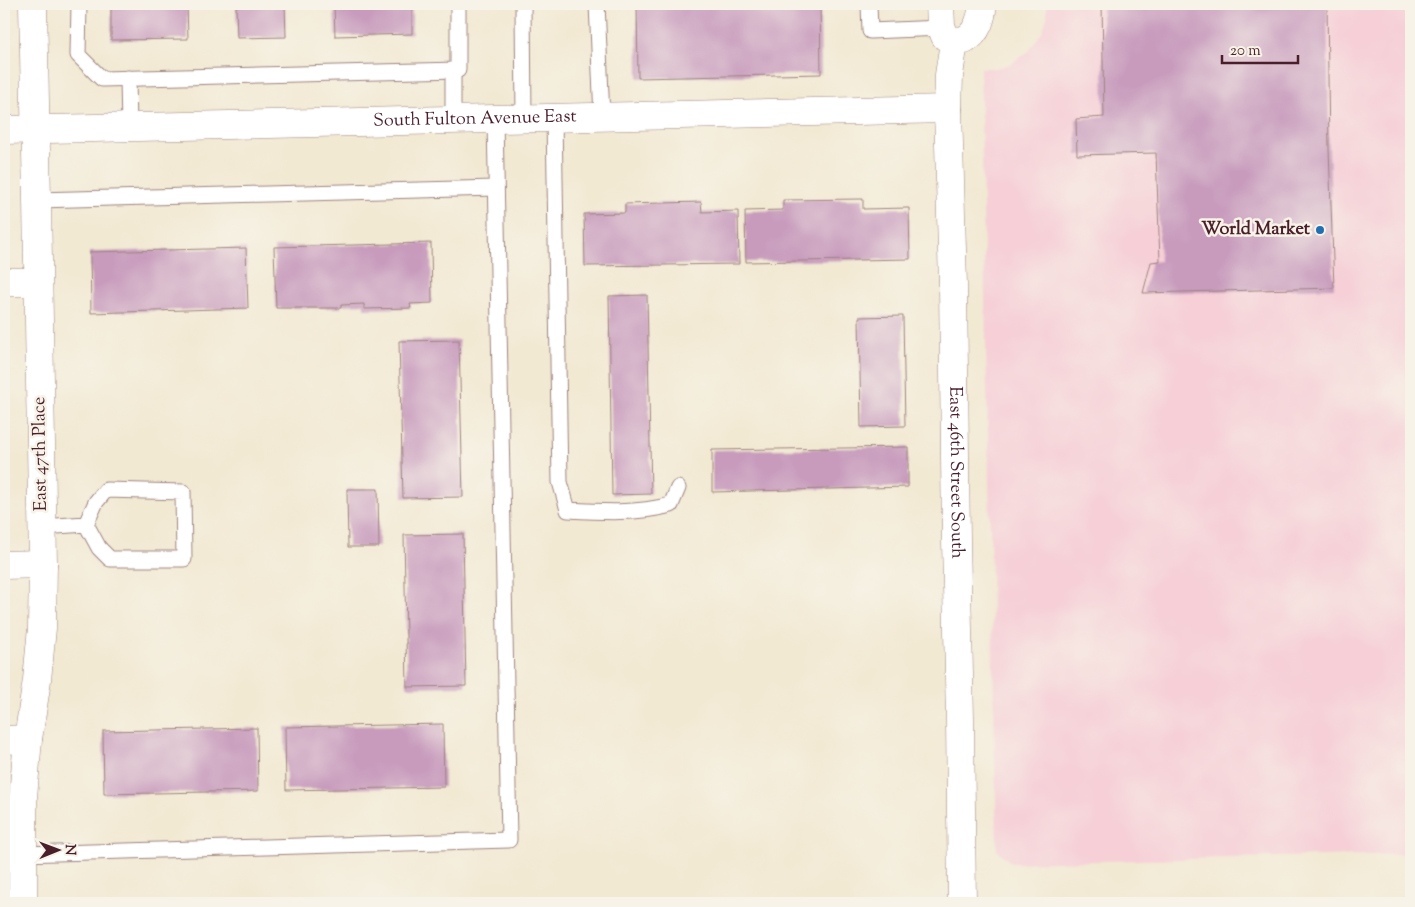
<svg xmlns="http://www.w3.org/2000/svg" width="1415" height="907" viewBox="0 0 1415 907" font-family="'Sorts Mill Goudy',serif">
<style>
.built{fill:#f6cfd7}
.building{fill:#c89bbd}
.lines{fill:none;stroke-linecap:round;stroke-linejoin:round}
.service-casing{stroke:#9e847f;stroke-width:17}
.minor-casing{stroke:#9e847f;stroke-width:29}
.service{stroke:#fff;stroke-width:15}
.minor{stroke:#fff;stroke-width:28}
.poi-dot{fill:#1f6fb2;stroke:#f7f3e8;stroke-width:2}
.labels{text-anchor:middle;dominant-baseline:central;stroke-width:5;stroke-linejoin:round;paint-order:stroke}
.street-label{font-size:18px;fill:#4a1f2b;stroke:#f7f3e8}
.poi-label{font-size:18px;font-weight:bold;fill:#4a1f2b;stroke:#f7f3e8;text-anchor:end}
</style>
<rect width="100%" height="100%" fill="#f7f3e8"/>
<filter id="ink" filterUnits="userSpaceOnUse"><feTurbulence type="fractalNoise" baseFrequency=".02" numOctaves="2"/><feDisplacementMap in="SourceGraphic" scale="10" xChannelSelector="R" yChannelSelector="G"/><feConvolveMatrix kernelMatrix="1 2 1 2 8 2 1 2 1" color-interpolation-filters="sRGB"/></filter>
<filter id="wash" filterUnits="userSpaceOnUse"><feTurbulence type="fractalNoise" baseFrequency=".0096" numOctaves="4" result="noise"/><feDisplacementMap in="SourceGraphic" scale="20" xChannelSelector="R" yChannelSelector="G"/><feGaussianBlur stdDeviation="1.12" result="paint"/><feColorMatrix in="noise" values="0 0 0 0 0 0 0 0 0 0 0 0 0 0 0 0 0 1.4 0 .05"/><feComposite in="paint" operator="in"/></filter>
<g filter="url(#wash)">
<rect width="100%" height="100%" fill="#f2e9d3"/>
<polygon class="built" points="1047,4 1411,4 1411,854 1011,863 997,850 980,68 996,68 1010,64 1029,51 1042,32 1047,18"/>
<g id="blocks">
<g class="building">
<polygon points="111,4 187,4 188,39 111,40"/>
<polygon points="334,4 412,4 412,34 335,36"/>
<polygon points="637,4 820,4 821,74 638,78"/>
<polygon points="1102,4 1327,4 1329,149 1334,288 1143,293 1151,262 1160,261 1156,153 1077,155 1076,119 1104,117"/>
<polygon points="285,5 286,37 237,38 236,6"/>
<polygon points="863,199 863,209 909,208 910,259 746,262 745,211 783,210 783,200"/>
<polygon points="701,202 702,212 738,211 739,264 585,266 584,214 625,213 625,204"/>
<polygon points="431,243 432,303 410,304 411,308 364,309 364,304 341,305 341,308 276,308 274,247"/>
<polygon points="246,248 248,308 91,313 90,252"/>
<polygon points="647,295 651,494 612,495 609,296"/>
<polygon points="903,316 905,426 861,427 859,317"/>
<polygon points="459,340 463,497 403,498 399,341"/>
<polygon points="908,447 908,487 712,492 712,450"/>
<polygon points="347,489 378,489 379,547 348,547"/>
<polygon points="463,534 466,686 407,687 404,535"/>
<polygon points="443,724 444,787 286,790 285,727"/>
<polygon points="257,728 258,791 104,794 103,731"/>
</g>
</g>
</g>
<g filter="url(#ink)">
<use href="#blocks" fill-opacity="0" stroke="#9e847f" stroke-width="1"/>
<g class="lines">
<defs>
<g id="service">
<polyline points="79,4 78,55 102,79 458,70 458,4"/>
<polyline points="523,4 524,119"/>
<polyline points="597,4 602,117"/>
<polyline points="869,4 870,31 942,28"/>
<polyline points="453,70 453,120"/>
<polyline points="128,78 129,128"/>
<path d="M554,118L560,482L568,510C602,512 637,514 671,505L678,488"/>
<polyline points="37,200 496,188"/>
<polyline points="42,527 86,524 99,548 110,559 184,559 183,492 106,490 96,502 86,524"/>
<polyline points="22,854 509,840 495,119"/>
</g>
<g id="minor">
<path d="M940,4L941,26L945,36L954,42C958,41 963,41 966,39C977,33 983,16 982,4"/>
<path id="s1" d="M954,42L949,75L948,109L953,285L956,540L960,719L962,903"/>
<path id="s2" d="M4,130L948,109"/>
<polyline points="4,282 38,282"/>
<polyline points="4,565 43,564"/>
<polyline points="4,740 28,739"/>
<polyline points="23,903 23,797 28,739 37,680 42,628 43,564 37,200 33,4"/>
</g>
</defs>
<use href="#service" class="service-casing"/>
<use href="#minor" class="minor-casing"/>
<use href="#service" class="service"/>
<use href="#minor" class="minor"/>
</g>
</g>
<circle class="poi-dot" cx="1320" cy="230" r="5"/>
<g class="labels">
<g class="street-label">
<text stroke="none"><textPath href="#s2" startOffset="471">South Fulton Avenue East</textPath></text>
<text transform="translate(41 454) rotate(-91)">East 47th Place</text>
<text stroke="none"><textPath href="#s1" startOffset="431">East 46th Street South</textPath></text>
</g>
<g class="poi-label">
<text x="1310" y="230">World Market</text>
</g>
</g>
<rect width="1415" height="907" fill="none" stroke="#f7f3e8" stroke-width="20"/>
<g transform="translate(58 850) rotate(89)" stroke="#f7f3e8" stroke-width="4" paint-order="stroke">
<path d="M0-4L9 19L0 12L-9 19Z" fill="#4a1f2b"/>
<text y="-8" font-size="14" font-weight="bold" text-anchor="middle" fill="#4a1f2b">N</text>
</g>
<path d="M1222 55v8h76v-8" fill="none" stroke="#4a1f2b" stroke-width="2.5"/>
<text x="1230" y="55" font-size="15" fill="#4a1f2b" stroke="#f7f3e8" stroke-width="4" paint-order="stroke">20 m</text>
</svg>
